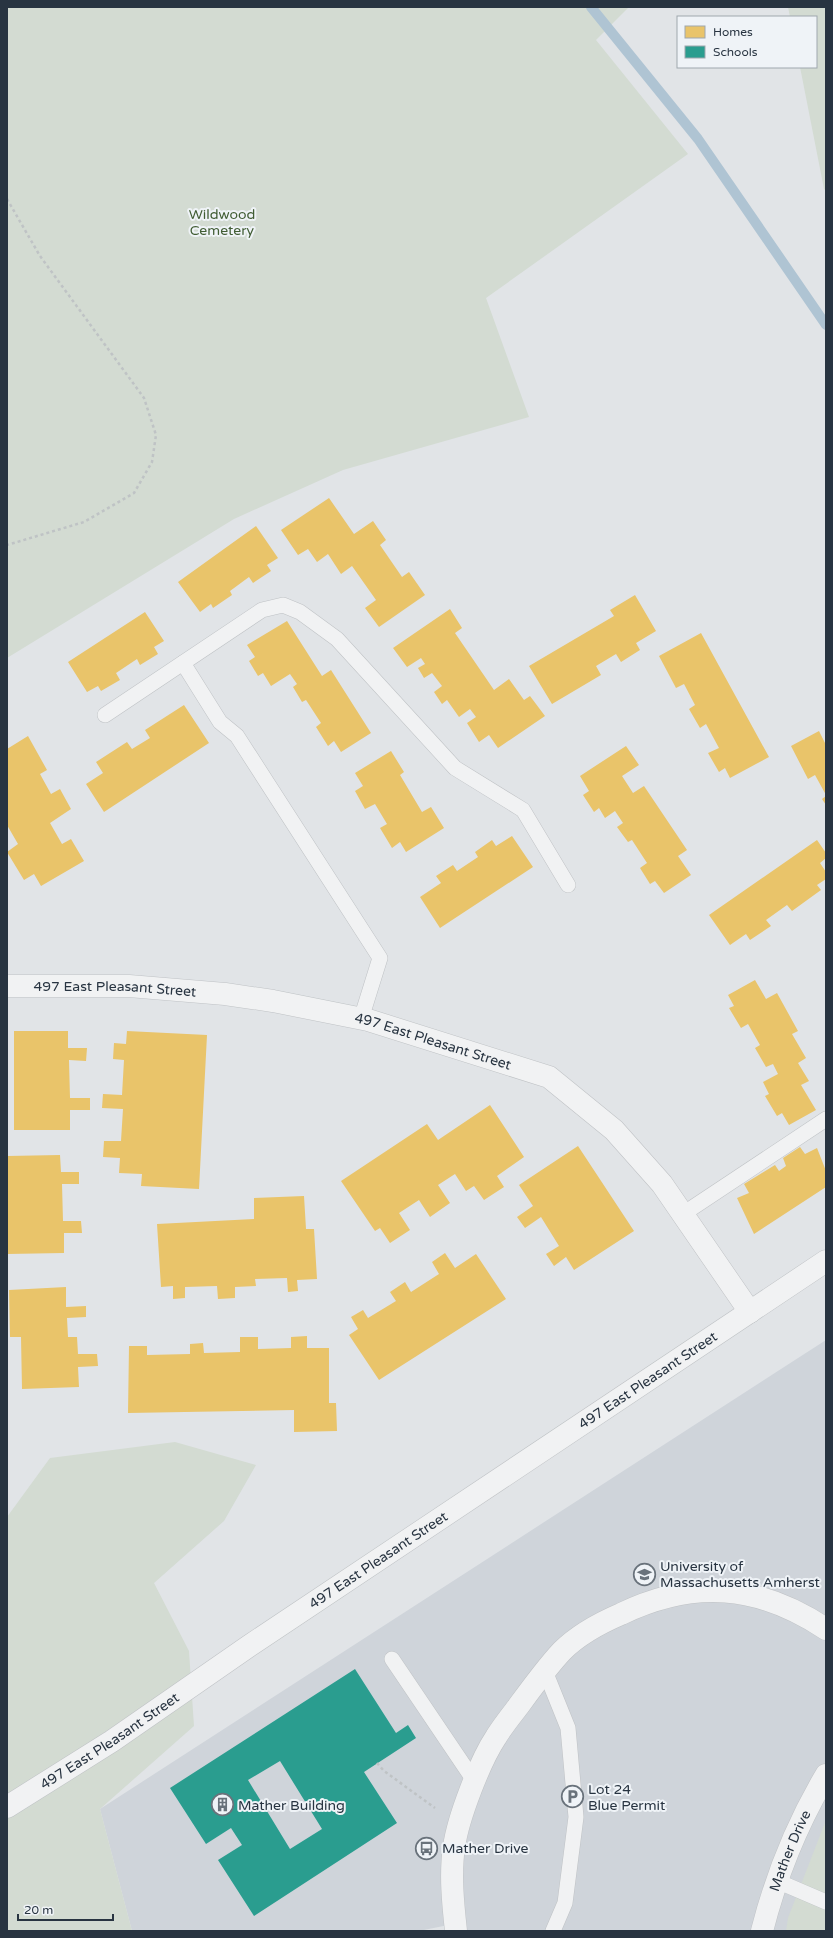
<svg xmlns="http://www.w3.org/2000/svg" width="833" height="1938" viewBox="0 0 833 1938" font-family="'Varela Round',sans-serif">
<style>
.built{fill:#cfd4da}
.green{fill:#d3dbd2}
.homes{fill:#e9c46a}
.schools{fill:#2a9d8f;fill-rule:evenodd}
.lines{fill:none;stroke-linecap:round;stroke-linejoin:round}
.stream{stroke:#afc4d3;stroke-width:10}
.service-casing{stroke:#bfc2c5;stroke-width:16}
.minor-casing{stroke:#bfc2c5;stroke-width:23}
.path{stroke:#bfc3c5;stroke-width:2.5;stroke-dasharray:3 3;stroke-linecap:butt}
.service{stroke:#f1f2f3;stroke-width:15}
.minor{stroke:#f1f2f3;stroke-width:22}
.labels{text-anchor:middle;dominant-baseline:central;stroke-width:4;stroke-linejoin:round;paint-order:stroke}
.park-label{font-size:14px;fill:#415d34;stroke:#eff3f7}
.street-label{font-size:14px;fill:#283441;stroke:#eff3f7}
.poi-label{font-size:14px;fill:#283441;stroke:#eff3f7;text-anchor:start}
</style>
<rect width="100%" height="100%" fill="#e1e4e7"/>
<polygon class="built" points="826,1340 826,1931 466,1931 463,1922 419,1931 132,1931 100,1809"/>
<g class="green">
<polygon points="7,7 629,7 596,40 688,154 486,298 529,417 343,470 234,519 7,658"/>
<polygon points="788,7 826,7 826,191 824,189 800,67 816,67 816,17 790,17"/>
<polygon points="175,1442 256,1465 224,1521 154,1583 189,1651 194,1726 100,1809 132,1931 7,1931 7,1517 50,1458"/>
<polygon points="826,1820 826,1931 786,1931 788,1918"/>
</g>
<g class="homes">
<polygon points="329,498 354,534 373,521 386,540 380,545 402,577 409,572 425,595 379,627 365,608 376,600 352,566 341,574 328,554 317,562 308,549 298,555 281,530"/>
<polygon points="256,526 278,558 267,565 271,571 253,583 249,577 230,591 232,595 213,608 211,604 200,612 178,582"/>
<polygon points="635,595 656,631 636,643 640,650 621,662 616,654 596,666 601,675 552,704 529,666 614,616 610,610"/>
<polygon points="450,609 462,628 455,633 494,690 509,679 524,700 530,696 545,716 498,748 489,735 479,742 467,723 476,717 470,709 459,717 447,700 442,704 434,692 442,686 432,673 424,678 418,668 425,664 421,658 407,667 393,648"/>
<polygon points="145,612 164,641 154,647 158,654 140,665 137,659 116,673 120,680 101,691 98,686 87,692 68,662"/>
<polygon points="287,621 322,676 331,670 371,733 341,752 334,741 328,746 316,727 321,723 306,700 302,702 293,687 297,684 290,674 271,686 263,673 258,676 249,661 255,657 247,645"/>
<polygon points="701,633 769,757 730,778 725,768 719,772 708,753 719,748 706,724 700,728 689,709 695,705 684,684 676,688 659,656"/>
<polygon points="184,705 209,743 104,812 86,784 103,773 96,762 127,742 132,749 150,738 145,730"/>
<polygon points="819,731 826,745 826,795 815,775 808,779 791,746"/>
<polygon points="28,736 47,770 40,774 51,794 60,789 71,809 50,823 62,844 71,839 84,861 41,886 34,874 24,880 7,852 18,844 7,825 7,749"/>
<polygon points="626,746 639,765 622,776 633,793 644,786 687,850 678,856 691,875 664,893 655,881 650,884 640,868 647,863 632,840 628,842 617,827 623,823 615,811 605,818 599,808 594,812 583,795 589,791 580,776"/>
<polygon points="391,751 404,772 400,775 422,812 431,807 444,828 406,852 400,842 392,848 380,828 387,824 375,804 365,809 355,791 363,786 355,773"/>
<polygon points="826,796 826,805 822,799"/>
<polygon points="512,836 533,867 440,928 420,897 441,883 436,876 453,865 457,871 478,857 475,852 492,840 496,846"/>
<polygon points="817,840 826,853 826,858 820,863 826,872 826,879 817,885 821,890 792,911 787,905 766,920 771,926 750,940 746,934 730,945 709,915"/>
<polygon points="755,980 766,999 777,993 798,1031 792,1034 806,1058 798,1063 809,1081 801,1085 816,1110 789,1125 782,1113 777,1116 765,1096 769,1094 763,1082 778,1074 773,1064 766,1067 755,1048 760,1045 748,1024 741,1028 729,1008 734,1006 728,995"/>
<polygon points="14,1031 68,1031 68,1048 87,1048 86,1061 69,1060 70,1098 90,1098 90,1110 70,1110 70,1130 14,1130"/>
<polygon points="127,1031 207,1035 199,1189 141,1186 142,1174 119,1173 120,1158 103,1157 104,1141 121,1141 123,1109 102,1108 103,1094 122,1095 124,1060 113,1059 114,1043 126,1044"/>
<polygon points="490,1105 524,1157 497,1176 504,1187 484,1200 474,1186 466,1191 455,1174 438,1185 450,1203 430,1217 419,1200 399,1213 410,1230 390,1243 380,1228 375,1231 341,1181 427,1124 438,1140"/>
<polygon points="578,1146 634,1231 574,1270 566,1257 554,1266 546,1254 559,1246 541,1217 525,1228 517,1217 533,1206 519,1185"/>
<polygon points="800,1147 805,1154 817,1148 826,1171 826,1187 754,1234 737,1198 749,1193 744,1184 775,1165 779,1171 786,1166 783,1158"/>
<polygon points="60,1155 61,1172 79,1172 79,1184 62,1184 63,1221 81,1221 82,1233 64,1233 64,1253 7,1254 7,1156"/>
<polygon points="304,1196 306,1229 314,1229 317,1279 297,1280 298,1291 288,1292 287,1278 255,1279 256,1286 235,1287 235,1298 218,1299 217,1286 185,1287 185,1298 173,1299 173,1286 161,1287 157,1224 254,1219 254,1198"/>
<polygon points="445,1253 455,1268 476,1254 506,1299 379,1380 349,1335 358,1329 351,1317 363,1310 368,1318 396,1301 390,1292 405,1282 411,1292 439,1274 432,1262"/>
<polygon points="66,1287 66,1307 86,1306 86,1317 67,1318 68,1337 77,1337 78,1354 97,1354 98,1366 78,1367 79,1387 22,1389 21,1337 10,1337 9,1290"/>
<polygon points="307,1336 307,1348 329,1348 329,1403 336,1403 337,1431 294,1432 294,1410 128,1413 129,1346 147,1346 147,1355 190,1354 190,1344 203,1343 204,1353 240,1352 240,1337 258,1337 258,1349 291,1348 291,1337"/>
</g>
<path class="schools" d="M355,1669L396,1733L408,1725L416,1738L364,1772L397,1823L254,1916L218,1860L242,1845L231,1828L206,1844L170,1788ZM280,1761L322,1829L290,1849L248,1780Z"/>
<g class="lines">
<polyline class="stream" points="591,7 698,139 826,325"/>
<defs>
<g id="service">
<polyline points="183,663 220,722 237,736 380,958 361,1019"/>
<polyline points="105,715 262,610 283,605 300,612 337,639 455,768 523,810 568,885"/>
<polyline points="683,1214 826,1119"/>
<polyline points="392,1659 475,1782"/>
<polyline points="545,1671 568,1728 576,1817 565,1903 553,1931"/>
<polyline points="777,1881 826,1902"/>
</g>
<g id="minor">
<path id="s1" d="M7,986H129L225,994L273,1001L368,1020L549,1077L614,1130L662,1184L750,1312"/>
<path id="s2" d="M7,1807L112,1741L249,1646L826,1261"/>
<path d="M456,1931C453,1904 450,1874 454,1847C458,1818 480,1761 496,1737C502,1727 510,1717 517,1708C531,1689 546,1668 562,1651C578,1635 600,1623 621,1614C694,1579 758,1584 826,1629"/>
<path id="s3" d="M762,1931C776,1876 797,1824 826,1775"/>
</g>
</defs>
<use href="#service" class="service-casing"/>
<use href="#minor" class="minor-casing"/>
<g class="path">
<polyline points="7,199 40,256 144,398 156,435 152,462 134,493 84,522 7,545"/>
<polyline points="377,1763 384,1771 435,1808"/>
</g>
<use href="#service" class="service"/>
<use href="#minor" class="minor"/>
</g>
<defs>
<symbol id="university-ring" viewBox="-11 -11 22 22"><circle r="9.5" fill="#eff3f7" stroke="#69727b" stroke-width="1.5"/><path d="M0-5L7-2L0 1L-7-2ZM-4 1L0 2.5L4 1V4Q0 6-4 4Z" fill="#69727b"/></symbol>
<symbol id="parking-ring" viewBox="-11 -11 22 22"><circle r="9.5" fill="#eff3f7" stroke="#69727b" stroke-width="1.5"/><path d="M-3.5-5.5H1a3.5 3.5 0 0 1 0 7H-1V5.5H-3.5ZM-1-3.4V-.6H.8a1.4 1.4 0 0 0 0-2.8Z" fill="#69727b"/></symbol>
<symbol id="building-ring" viewBox="-11 -11 22 22"><circle r="9.5" fill="#eff3f7" stroke="#69727b" stroke-width="1.5"/><path d="M-4-6H4V6H1V3H-1V6H-4ZM-2.5-4.3h1.7v1.8h-1.7ZM.8-4.3h1.7v1.8H.8ZM-2.5-1h1.7V.8h-1.7ZM.8-1h1.7V.8H.8Z" fill="#69727b"/></symbol>
<symbol id="bus-ring" viewBox="-11 -11 22 22"><circle r="9.5" fill="#eff3f7" stroke="#69727b" stroke-width="1.5"/><path d="M-5-6H5V4H4V6H2V4H-2V6H-4V4H-5ZM-3.5-4V0h7V-4ZM-3.5 1.2v1.5H-2V1.2ZM2 1.2v1.5H3.5V1.2Z" fill="#69727b"/></symbol>
</defs>
<g fill-rule="evenodd">
<use href="#university-ring" x="632" y="1562" width="25" height="25"/>
<use href="#parking-ring" x="560" y="1784" width="25" height="25"/>
<use href="#building-ring" x="210" y="1792" width="25" height="25"/>
<use href="#bus-ring" x="414" y="1836" width="25" height="25"/>
</g>
<g class="labels">
<g class="park-label">
<text x="222" y="214">Wildwood<tspan x="222" dy="16">Cemetery</tspan></text>
</g>
<g class="street-label">
<text stroke="none"><textPath href="#s1" startOffset="108">497 East Pleasant Street</textPath></text>
<text stroke="none"><textPath href="#s1" startOffset="432">497 East Pleasant Street</textPath></text>
<text stroke="none"><textPath href="#s2" startOffset="770">497 East Pleasant Street</textPath></text>
<text stroke="none"><textPath href="#s2" startOffset="446">497 East Pleasant Street</textPath></text>
<text stroke="none"><textPath href="#s2" startOffset="122">497 East Pleasant Street</textPath></text>
<text stroke="none"><textPath href="#s3" startOffset="85">Mather Drive</textPath></text>
</g>
<g class="poi-label">
<text x="660" y="1566">University of<tspan x="660" dy="16">Massachusetts Amherst</tspan></text>
<text x="588" y="1789">Lot 24<tspan x="588" dy="16">Blue Permit</tspan></text>
<text x="238" y="1805">Mather Building</text>
<text x="442" y="1848">Mather Drive</text>
</g>
</g>
<rect width="833" height="1938" fill="none" stroke="#283441" stroke-width="16"/>
<rect x="677" y="16" width="140" height="52" fill="#eff3f7" stroke="#9fa7ae"/>
<rect x="685" y="26" width="20" height="12" fill="#e9c46a" stroke="#9fa7ae"/>
<text x="713" y="36" font-size="12" fill="#283441">Homes</text>
<rect x="685" y="46" width="20" height="12" fill="#2a9d8f" stroke="#9fa7ae"/>
<text x="713" y="56" font-size="12" fill="#283441">Schools</text>
<path d="M18 1914v6h95v-6" fill="none" stroke="#283441" stroke-width="2"/>
<text x="24" y="1914" font-size="12" fill="#283441" stroke="#eff3f7" stroke-width="3" paint-order="stroke">20 m</text>
</svg>
